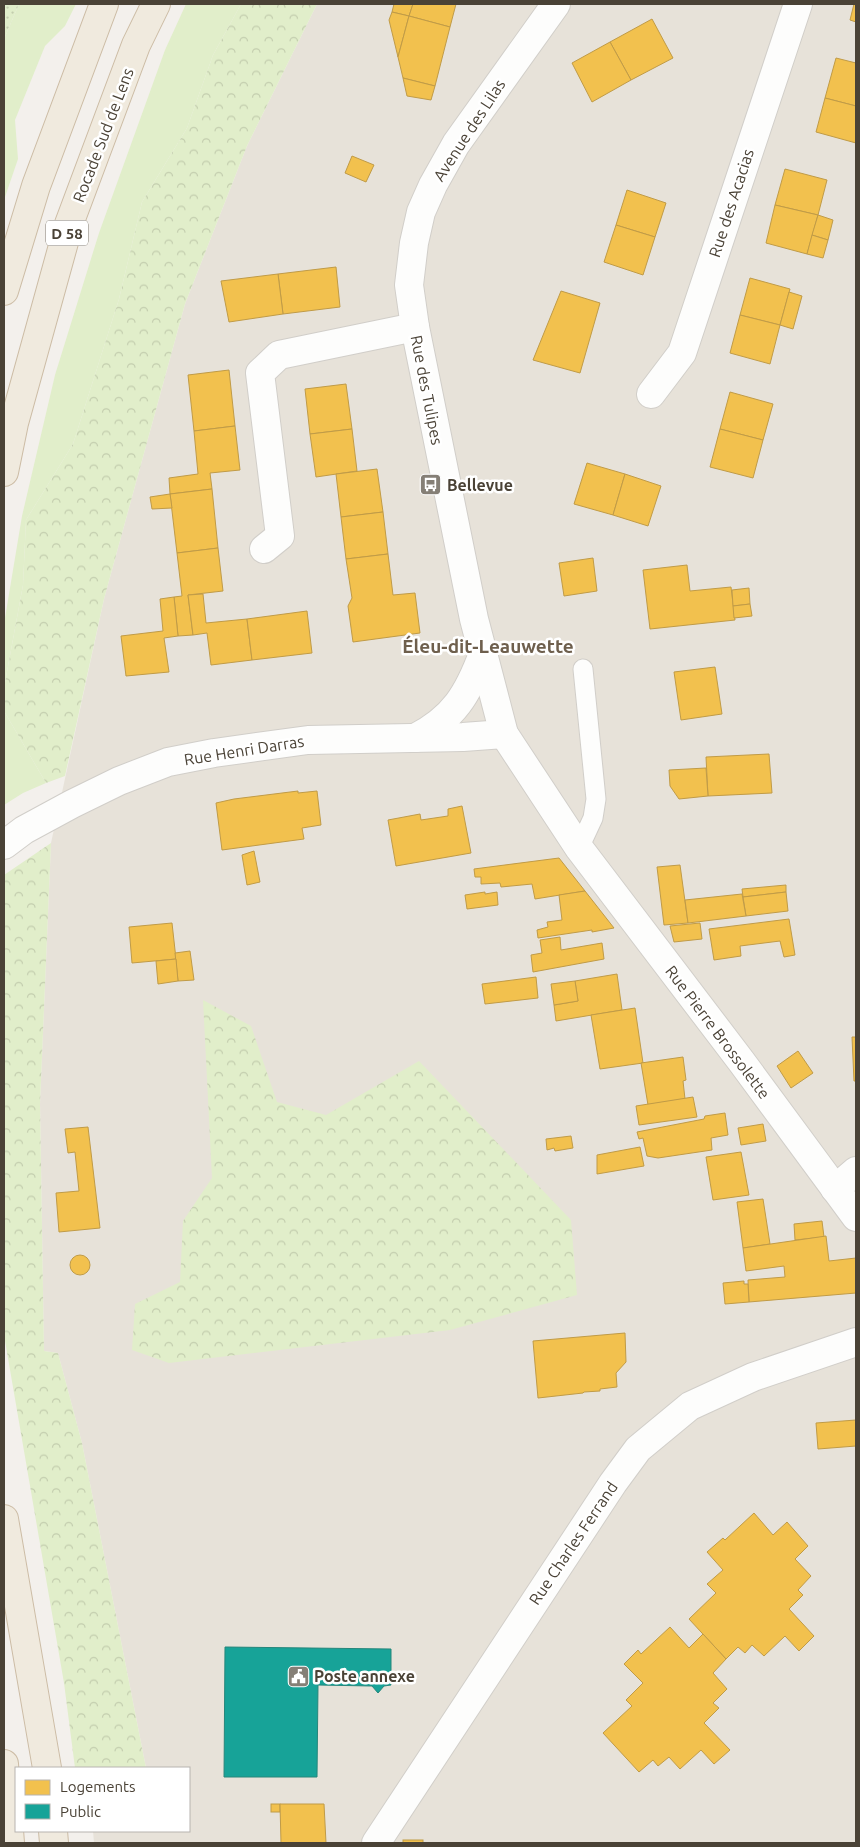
<svg xmlns="http://www.w3.org/2000/svg" width="860" height="1847" viewBox="0 0 860 1847" font-family="Ubuntu,sans-serif">
<style>
.residential{fill:#e7e2d9}
.grass{fill:#e1eeca}
.forest{fill:url(#forest-crowns)}
.park{fill:url(#park-dots)}
.homes{fill:#f2c14e;stroke:#c09b47}
.public{fill:#17a398;stroke:#26867b}
.lines{fill:none;stroke-linecap:round;stroke-linejoin:round}
.service-casing{stroke:#d1cec9;stroke-width:21}
.minor-casing{stroke:#d1cec9;stroke-width:30}
.tertiary-casing{stroke:#d1cec9;stroke-width:30}
.trunk-casing{stroke:#ccbca5;stroke-width:30}
.service{stroke:#fdfdfc;stroke-width:19}
.minor{stroke:#fdfdfc;stroke-width:28}
.tertiary{stroke:#fdfdfc;stroke-width:28}
.trunk{stroke:#f0eade;stroke-width:28}
.labels{text-anchor:middle;dominant-baseline:central;stroke-width:5;stroke-linejoin:round;paint-order:stroke}
.shield{fill:#fff;stroke:#807b72;stroke-width:1}
.shield-label{font-size:15px;font-weight:bold;fill:#4a4236}
.street-label{font-size:16px;fill:#4a4236;stroke:#fff}
.poi-label{font-size:16px;font-weight:bold;fill:#4a4236;stroke:#fff;text-anchor:start}
.quarter-label{font-size:19px;font-weight:bold;fill:#6e5f4d;stroke:#fff}
</style>
<defs>
<pattern id="forest-crowns" width="20" height="18" patternUnits="userSpaceOnUse" patternTransform="scale(1.25)"><rect width="20" height="18" fill="#e1eeca"/><path d="M2 6a3 3 0 1 1 6 0M12 15a3 3 0 1 1 6 0" fill="none" stroke="#c3cdae"/></pattern>
<pattern id="park-dots" width="8" height="8" patternUnits="userSpaceOnUse" patternTransform="scale(1.25)"><rect width="8" height="8" fill="#e1eeca"/><path d="M2 2h.1M6 6h.1" fill="none" stroke="#c3cdae" stroke-width="1.8" stroke-linecap="round"/></pattern>
</defs>
<rect width="100%" height="100%" fill="#f3f0ec"/>
<polygon class="residential" points="317,4 856,4 856,1843 94,1843 93,1831 189,1831 189,1768 146,1768 82,1443 58,1353 44,1351 40,1104 51,843 104,599 185,304 247,146"/>
<g class="grass">
<polygon points="19,4 76,4 65,26 45,46 15,120 18,159 4,200 4,39"/>
<polygon points="186,4 241,4 213,55 187,128 142,202 119,299 73,444 26,520 23,585 4,688 4,624 22,516 55,375 99,233 165,50"/>
<polygon points="4,711 46,783 23,793 4,805"/>
</g>
<g class="forest">
<polygon points="241,4 317,4 247,146 185,304 104,599 65,776 46,783 4,711 4,688 23,585 26,520 73,444 119,299 142,202 187,128 213,55"/>
<polygon points="51,843 40,1104 44,1351 58,1353 82,1443 146,1768 75,1768 64,1683 4,1335 4,875"/>
<polygon points="203,1000 251,1026 277,1102 326,1115 419,1061 571,1220 577,1295 450,1330 169,1363 132,1350 135,1304 180,1282 183,1221 212,1178"/>
</g>
<polygon class="park" points="4,4 19,4 4,39"/>
<g class="homes">
<polygon points="394,4 413,4 409,16 392,12"/>
<polygon points="413,4 456,4 450,27 409,16"/>
<polygon points="854,4 856,4 856,22 850,20"/>
<polygon points="392,12 409,16 398,57 389,20"/>
<polygon points="409,16 450,27 435,86 403,78 398,57"/>
<polygon points="652,19 673,58 631,80 610,42"/>
<polygon points="610,42 631,80 592,102 572,63"/>
<polygon points="836,58 856,63 856,106 825,98"/>
<polygon points="403,78 435,86 431,100 407,96"/>
<polygon points="825,98 856,106 856,143 816,132"/>
<polygon points="352,156 374,165 366,182 345,173"/>
<polygon points="785,169 827,180 818,215 775,205"/>
<polygon points="627,190 666,203 655,237 616,225"/>
<polygon points="775,205 818,215 807,254 766,243"/>
<polygon points="818,215 833,220 828,240 812,235"/>
<polygon points="616,225 655,237 643,275 604,262"/>
<polygon points="812,235 828,240 823,258 807,254"/>
<polygon points="336,267 340,307 283,314 278,274"/>
<polygon points="278,274 283,314 229,322 221,281"/>
<polygon points="750,278 790,289 780,325 740,315"/>
<polygon points="561,291 600,303 580,373 533,360"/>
<polygon points="789,292 802,296 793,329 780,325"/>
<polygon points="740,315 780,325 770,364 730,353"/>
<polygon points="229,370 235,426 194,431 188,375"/>
<polygon points="346,384 352,429 310,434 305,389"/>
<polygon points="730,392 773,404 763,440 720,429"/>
<polygon points="235,426 240,470 210,473 212,489 170,494 169,478 198,474 194,431"/>
<polygon points="352,429 357,471 316,477 310,434"/>
<polygon points="720,429 763,440 753,478 710,467"/>
<polygon points="587,463 625,474 613,515 574,504"/>
<polygon points="377,469 383,512 341,517 336,474"/>
<polygon points="625,474 661,486 648,526 613,515"/>
<polygon points="212,489 218,548 177,553 170,494"/>
<polygon points="170,494 172,508 152,509 150,497"/>
<polygon points="383,512 388,554 346,559 341,517"/>
<polygon points="218,548 223,591 188,595 193,635 178,636 174,597 182,596 177,553"/>
<polygon points="388,554 393,595 415,593 420,633 353,642 348,606 352,598 346,559"/>
<polygon points="593,558 597,591 564,596 559,563"/>
<polygon points="687,565 690,591 731,587 735,620 650,629 643,570"/>
<polygon points="749,588 750,604 733,606 732,590"/>
<polygon points="203,594 206,623 247,619 252,660 211,665 207,633 193,635 188,595"/>
<polygon points="174,597 178,636 164,638 169,672 126,676 121,636 163,631 160,599"/>
<polygon points="750,604 752,616 734,618 733,606"/>
<polygon points="307,611 312,653 252,660 247,619"/>
<polygon points="715,667 722,714 681,720 674,672"/>
<polygon points="769,754 772,793 708,796 706,757"/>
<polygon points="706,768 708,796 679,799 670,786 669,770"/>
<polygon points="298,791 298,793 317,791 321,825 302,828 304,839 222,850 216,803 234,799"/>
<polygon points="462,806 471,853 396,866 388,820 420,814 421,820 448,816 448,809"/>
<polygon points="254,851 260,882 247,885 242,855"/>
<polygon points="559,858 585,891 535,899 532,884 501,887 500,883 481,884 481,877 475,877 474,869"/>
<polygon points="680,865 688,923 664,925 657,867"/>
<polygon points="786,885 786,892 743,897 742,889"/>
<polygon points="585,891 614,928 592,932 592,930 538,938 537,930 548,927 547,922 562,920 559,895"/>
<polygon points="485,892 485,894 497,892 498,905 467,909 465,895"/>
<polygon points="786,892 788,911 746,916 743,897"/>
<polygon points="742,894 746,916 688,923 685,900"/>
<polygon points="789,919 795,955 784,957 780,941 740,946 741,956 714,960 709,929"/>
<polygon points="172,923 176,959 132,963 129,927"/>
<polygon points="700,923 702,939 674,942 670,926"/>
<polygon points="560,937 561,950 602,943 604,959 533,972 531,955 542,953 540,940"/>
<polygon points="190,951 194,980 178,981 175,953"/>
<polygon points="176,959 178,981 158,984 156,961"/>
<polygon points="617,974 622,1010 556,1021 554,1005 578,1001 575,981"/>
<polygon points="536,977 538,998 485,1004 482,984"/>
<polygon points="575,981 578,1001 554,1005 551,984"/>
<polygon points="635,1008 643,1063 600,1069 591,1015"/>
<polygon points="852,1037 856,1037 856,1081 854,1081"/>
<polygon points="798,1051 813,1073 791,1088 777,1066"/>
<polygon points="683,1057 686,1080 683,1081 685,1099 648,1105 641,1063"/>
<polygon points="693,1097 697,1117 639,1125 636,1106"/>
<polygon points="725,1113 728,1135 711,1138 712,1150 658,1158 647,1156 643,1138 639,1139 637,1132 704,1119 705,1116"/>
<polygon points="763,1124 766,1141 741,1145 738,1128"/>
<polygon points="88,1127 100,1228 59,1232 56,1193 79,1191 75,1152 68,1153 65,1129"/>
<polygon points="571,1136 573,1148 555,1151 554,1148 547,1150 546,1139"/>
<polygon points="640,1147 644,1166 597,1174 597,1155"/>
<polygon points="741,1152 749,1195 713,1200 706,1157"/>
<polygon points="763,1199 770,1244 743,1248 737,1202"/>
<polygon points="822,1221 824,1237 795,1240 794,1224"/>
<polygon points="826,1236 829,1261 856,1258 856,1293 749,1302 748,1280 785,1277 784,1266 746,1271 743,1248"/>
<circle cx="80" cy="1265" r="10"/>
<polygon points="744,1281 744,1284 748,1284 749,1302 725,1304 723,1283"/>
<polygon points="625,1333 626,1362 616,1373 617,1387 600,1389 600,1391 584,1392 583,1393 538,1398 533,1341"/>
<polygon points="856,1420 856,1446 818,1449 816,1423"/>
<polygon points="754,1513 773,1535 787,1522 808,1546 795,1559 811,1576 798,1590 803,1595 789,1609 814,1636 799,1651 785,1636 764,1656 752,1645 745,1653 738,1647 726,1659 689,1619 716,1593 707,1584 723,1570 707,1552 723,1538 725,1540"/>
<polygon points="670,1627 689,1648 703,1634 726,1659 713,1673 727,1689 713,1703 719,1708 704,1723 730,1750 714,1764 701,1750 680,1769 669,1757 658,1766 653,1760 639,1772 603,1733 632,1706 626,1700 643,1683 624,1664 638,1650 641,1654"/>
<rect x="271" y="1804" width="9" height="8"/>
<polygon points="280,1804 324,1804 326,1843 281,1843"/>
<rect x="403" y="1840" width="20" height="3"/>
</g>
<polygon class="public" points="225,1647 391,1649 391,1685 384,1686 378,1693 372,1686 318,1685 317,1777 224,1777"/>
<g class="lines">
<defs>
<polyline id="service" points="579,848 593,818 596,799 583,669"/>
<g id="minor">
<polyline points="651,394 682,353 798,4"/>
<polyline points="264,549 280,536 260,373 279,355 415,327"/>
<polyline points="835,1189 856,1171"/>
</g>
<g id="tertiary">
<polyline points="556,4 456,144 433,185 421,212 414,243 409,285 415,327 474,619 504,734 579,848 741,1061 856,1217"/>
<path d="M415,738C454,718 468,694 483,654"/>
<polyline points="4,845 24,830 72,804 119,781 168,762 214,753 308,740 463,737 504,734"/>
<polyline points="376,1843 613,1483 638,1449 690,1406 753,1377 856,1342"/>
</g>
<g id="trunk">
<polyline points="4,291 36,186 104,4"/>
<polyline points="4,472 14,423 69,224 136,45 156,4"/>
<polyline points="4,1519 47,1768"/>
<polyline points="4,1764 10,1843"/>
<polyline points="53,1831 54,1843"/>
</g>
</defs>
<use href="#service" class="service-casing"/>
<use href="#minor" class="minor-casing"/>
<use href="#tertiary" class="tertiary-casing"/>
<use href="#trunk" class="trunk-casing"/>
<use href="#service" class="service"/>
<use href="#minor" class="minor"/>
<use href="#tertiary" class="tertiary"/>
<use href="#trunk" class="trunk"/>
</g>
<defs>
<symbol id="bus-square" viewBox="-11 -11 22 22"><rect x="-9" y="-9" width="18" height="18" rx="4" fill="#857f76" stroke="#fff"/><path d="M-5-6H5V4H4V6H2V4H-2V6H-4V4H-5ZM-3.5-4V0h7V-4ZM-3.5 1.2v1.5H-2V1.2ZM2 1.2v1.5H3.5V1.2Z" fill="#fff"/></symbol>
<symbol id="civic-square" viewBox="-11 -11 22 22"><rect x="-9" y="-9" width="18" height="18" rx="4" fill="#857f76" stroke="#fff"/><path d="M-.6-6.5H3V-4.5H.6V-3L4-1V1h2V6H-6V1h2V-1L-.6-3ZM-1.2 2.5V6h2.4V2.5Z" fill="#fff"/></symbol>
</defs>
<g fill-rule="evenodd">
<use href="#bus-square" x="418" y="472" width="25" height="25"/>
<use href="#civic-square" x="286" y="1664" width="25" height="25"/>
</g>
<g class="labels">
<rect class="shield" x="46" y="220.5" width="42" height="25" rx="4"/>
<g class="shield-label">
<text x="67" y="233">D 58</text>
</g>
<g class="street-label">
<text transform="translate(469 130) rotate(-57)">Avenue des Lilas</text>
<text transform="translate(103 135) rotate(-69)">Rocade Sud de Lens</text>
<text transform="translate(731 203) rotate(-72)">Rue des Acacias</text>
<text transform="translate(427 390) rotate(79)">Rue des Tulipes</text>
<text transform="translate(244 750) rotate(-9)">Rue Henri Darras</text>
<text transform="translate(718 1032) rotate(53)">Rue Pierre Brossolette</text>
<text transform="translate(573 1543) rotate(-56)">Rue Charles Ferrand</text>
</g>
<g class="poi-label">
<text x="447" y="485">Bellevue</text>
<text x="314" y="1676">Poste annexe</text>
</g>
<g class="quarter-label">
<text x="488" y="646">Éleu-dit-Leauwette</text>
</g>
</g>
<rect width="860" height="1847" fill="none" stroke="#4a4236" stroke-width="10"/>
<rect x="15" y="1767" width="175" height="65" fill="#ffffff" stroke="#b7b3af"/>
<rect x="25" y="1780" width="25" height="15" fill="#f2c14e" stroke="#b7b3af"/>
<text x="60" y="1792" font-size="15" fill="#4a4236">Logements</text>
<rect x="25" y="1804" width="25" height="15" fill="#17a398" stroke="#b7b3af"/>
<text x="60" y="1817" font-size="15" fill="#4a4236">Public</text>
</svg>
